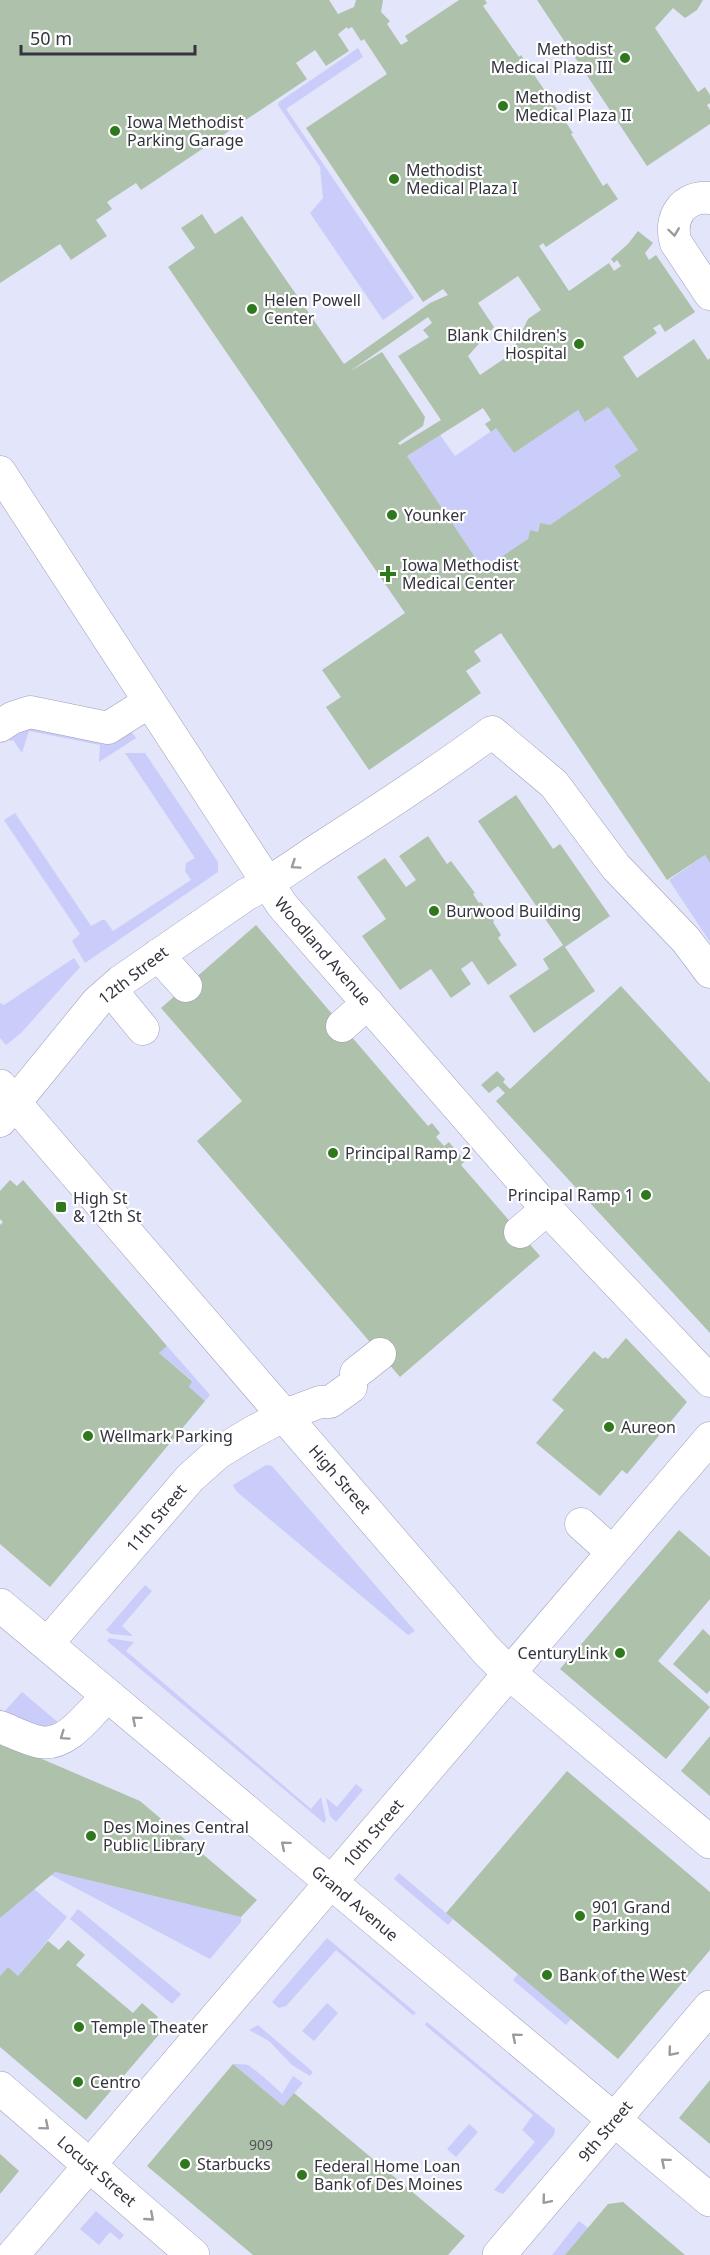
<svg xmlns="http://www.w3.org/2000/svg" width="710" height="2255" viewBox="0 0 710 2255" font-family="'Noto Sans',sans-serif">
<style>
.green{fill:#caccfa}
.building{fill:#aec1aa;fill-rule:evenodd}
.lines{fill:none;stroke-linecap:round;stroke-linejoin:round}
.minor-casing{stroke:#9d9fb9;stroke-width:33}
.major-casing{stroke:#9d9fb9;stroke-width:34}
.minor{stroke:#fff;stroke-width:32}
.major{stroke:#fff;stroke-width:33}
.oneway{stroke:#9a9a9f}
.poi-dot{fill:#2f781d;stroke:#fff;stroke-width:2}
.labels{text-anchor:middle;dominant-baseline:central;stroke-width:4.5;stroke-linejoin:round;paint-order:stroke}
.number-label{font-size:14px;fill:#52575a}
.poi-label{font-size:16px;fill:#34343f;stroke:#fff;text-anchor:start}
.street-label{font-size:16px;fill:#34343f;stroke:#fff}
</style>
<rect width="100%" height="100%" fill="#e3e5fb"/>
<g class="green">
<polygon points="358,48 363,57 286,109 414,298 383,320 310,213 323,198 320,167 278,105 279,102"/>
<polygon points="608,407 638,450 614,466 621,476 550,525 540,523 538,532 530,530 528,539 483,569 407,456 440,435 455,456 496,428 514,453 578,410 586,422"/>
<polygon points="27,725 130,730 136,738 99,762 100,745 29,731 22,753 13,740 10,741 8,737"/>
<polygon points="125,753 145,753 218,862 218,872 85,963 72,941 80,934 4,820 15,813 91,926 102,920 105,920 113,931 191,880 185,871 186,863 195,858"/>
<polygon points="705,855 710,863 710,942 669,880"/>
<polygon points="74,958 80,967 21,1033 6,1045 0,1038 0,1003 4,1005"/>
<polygon points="167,1346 210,1395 205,1401 189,1387 192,1380 159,1353"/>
<polygon points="266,1465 272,1466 415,1631 408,1635 236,1491 233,1485"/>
<polygon points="145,1585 152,1591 122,1626 133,1636 111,1634 106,1630"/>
<polygon points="109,1638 134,1642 126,1651 311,1809 321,1797 326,1820 324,1823 107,1641"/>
<polygon points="22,1692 60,1724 53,1731 0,1714 0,1709 4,1712"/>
<polygon points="356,1784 363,1790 336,1822 330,1816 326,1798 337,1807"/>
<polygon points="55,1872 241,1917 241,1922 210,1959 51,1875"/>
<polygon points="399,1873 453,1919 448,1925 394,1879"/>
<polygon points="34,1889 67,1917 18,1976 8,1967 0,1976 0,1918"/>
<polygon points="78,1909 181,1994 172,2004 70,1919"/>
<polygon points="327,1938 416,2013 413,2015 336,1950 286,2006 279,2008 272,2002"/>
<polygon points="518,1974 571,2019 566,2025 513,1980"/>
<polygon points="327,2003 338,2013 314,2041 302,2031"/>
<polygon points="427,2022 555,2129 554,2135 503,2194 494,2190 535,2142 522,2130 533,2115 425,2025"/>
<polygon points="258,2025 313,2072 310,2076 292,2065 269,2041 249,2030"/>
<path d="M233,2064C237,2064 244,2064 248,2065C251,2066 279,2090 282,2094L293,2076L303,2083L283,2106Z"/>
<polygon points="469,2124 478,2132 456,2157 447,2149"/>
<polygon points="96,2211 124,2235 120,2240 110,2232 99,2245 80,2229"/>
<polygon points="579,2221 588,2228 565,2255 552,2255"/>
</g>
<g class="building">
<path d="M0,0H329L338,14L354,7L356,0H383L381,12L390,21L387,24L401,45L408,41L405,36L459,0H485L487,3L483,6L519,57L521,55L573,133L571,134L603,186L607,183L618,199L546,247L543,243L539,246L569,291L609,263L614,271L621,266L617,260L614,263L611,259L628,244L638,231L653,243L645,253L649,260L656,255L695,312L665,332L660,324L653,328L657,333L623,357L637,378L694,339L708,360L710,358V863L705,855L667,880L501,633L474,651L481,661L466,671L481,693L369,770L326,707L341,697L322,670L405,613L168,267L195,248L181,228L202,214L215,234L242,216L344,364L430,303L448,295L443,289L423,302L306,128L387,74L364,39L361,41L352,27L348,29L347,27L338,34L349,51L326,66L315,50L296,63L307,79L141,190L136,183L107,202L112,209L96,220L107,236L71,260L60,244L0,283ZM518,276L541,310L528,319L511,354L480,375L468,356L494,327L478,303ZM428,317L432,323L423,330L429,337L398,356L441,420L400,445L398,443L423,426L425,417L382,352L349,372ZM608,407L638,450L614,466L621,476L550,525L540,523L538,532L530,530L528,539L483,569L407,456L483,408L491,420L485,424L491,432L496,428L514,453L578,410L585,422Z"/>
<polygon points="537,0 703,0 697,10 685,18 673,8 655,28 698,92 705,87 710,95 710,103 707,105 710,110 710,124 647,166"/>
<polygon points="516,795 553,849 560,844 610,916 565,947 595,991 534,1033 509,996 549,969 543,959 563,945 478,821"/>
<polygon points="428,836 447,864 451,861 475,893 473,894 479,903 481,902 494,921 493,922 501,935 498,938 517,965 488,985 472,961 461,969 471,984 451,998 431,969 400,990 362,936 386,919 357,877 385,858 406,887 416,880 399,856"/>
<polygon points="256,925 428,1126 432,1123 440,1133 436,1137 444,1146 449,1142 465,1161 461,1165 540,1256 400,1377 197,1141 242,1101 161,1008"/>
<polygon points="621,986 710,1083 710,1333 496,1101 505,1093 498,1086 489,1093 481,1085 497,1071 505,1079 503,1082 510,1089"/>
<polygon points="10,1180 17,1186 23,1180 167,1346 159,1353 192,1381 189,1387 205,1401 50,1587 0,1544 0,1225 3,1222 0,1219 0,1191"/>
<polygon points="626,1338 687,1402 627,1474 622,1470 600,1496 536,1443 564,1410 552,1400 594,1351 603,1359 605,1357 608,1359"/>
<polygon points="679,1530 710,1557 710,1599 658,1661 710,1707 666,1759 560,1669"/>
<polygon points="703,1629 710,1636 710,1690 707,1694 673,1664"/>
<polygon points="710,1736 710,1796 681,1771"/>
<polygon points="0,1741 140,1801 257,1900 241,1917 55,1872 0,1918"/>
<polygon points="567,1771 710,1892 710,1950 618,2059 446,1913"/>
<polygon points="68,1940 85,1955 76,1965 133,2013 142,2003 158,2017 153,2024 162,2031 86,2120 0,2047 0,1976 8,1967 18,1976 48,1941 59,1950"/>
<polygon points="233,2064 283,2106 294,2093 465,2236 448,2255 253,2255 147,2166"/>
<polygon points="710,2080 710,2144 679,2118"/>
<polygon points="0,2154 19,2171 0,2194"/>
<polygon points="623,2202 645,2221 685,2255 565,2255 608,2204"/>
</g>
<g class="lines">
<defs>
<g id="minor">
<path d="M710,198C683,195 668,218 676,243L710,294"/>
<polyline points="0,472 282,905 547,1209 710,1381"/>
<polyline points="0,726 12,718 30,712 108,728 149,702"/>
<polyline points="158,955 186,986"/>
<polyline points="111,990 143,1029"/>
<polyline points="342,1026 368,1003"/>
<path d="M0,1121L97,1002L121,981L247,894C276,880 301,860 328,843C384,807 439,771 492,732L554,784L616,867L686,940L710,972"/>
<polyline points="520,1232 547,1209"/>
<polyline points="356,1373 380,1354"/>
<polyline points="581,1524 612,1552"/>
<polyline points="47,1644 190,1478 218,1453 251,1433 285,1415 320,1402 330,1402 351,1387"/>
<path d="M0,1727C13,1732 26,1739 40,1742C67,1747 90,1713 107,1696"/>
<polyline points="13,2255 710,1438"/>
</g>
<g id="major">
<polyline points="0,1086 486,1650 509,1673 710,1842"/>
<polyline points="0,1605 710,2200"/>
<polyline points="0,2088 193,2255"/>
<polyline points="499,2255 710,2007"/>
</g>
</defs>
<use href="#minor" class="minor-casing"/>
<use href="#major" class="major-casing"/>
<use href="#minor" class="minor"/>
<use href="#major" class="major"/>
</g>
<defs><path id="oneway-chevron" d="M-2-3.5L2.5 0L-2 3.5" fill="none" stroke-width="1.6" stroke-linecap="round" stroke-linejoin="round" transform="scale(1.5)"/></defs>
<g class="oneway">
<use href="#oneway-chevron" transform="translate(674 232) rotate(82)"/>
<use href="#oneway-chevron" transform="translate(295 865) rotate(146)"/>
<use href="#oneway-chevron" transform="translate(136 1720) rotate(-140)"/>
<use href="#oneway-chevron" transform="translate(64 1736) rotate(145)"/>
<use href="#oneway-chevron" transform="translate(285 1845) rotate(-140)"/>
<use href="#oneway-chevron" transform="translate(516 2037) rotate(-140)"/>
<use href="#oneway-chevron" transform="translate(672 2052) rotate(130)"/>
<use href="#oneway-chevron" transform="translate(45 2126) rotate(40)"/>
<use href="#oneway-chevron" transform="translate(665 2162) rotate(-140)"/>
<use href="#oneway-chevron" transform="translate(546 2200) rotate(130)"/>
<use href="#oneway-chevron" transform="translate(150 2217) rotate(41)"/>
</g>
<g class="poi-dot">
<circle cx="625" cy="58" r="6"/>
<circle cx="503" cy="106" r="6"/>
<circle cx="115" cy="131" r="6"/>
<circle cx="394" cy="179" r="6"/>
<circle cx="252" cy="309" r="6"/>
<circle cx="579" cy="344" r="6"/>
<circle cx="392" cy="515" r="6"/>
<path d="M385 565h6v6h6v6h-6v6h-6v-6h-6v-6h6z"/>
<circle cx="434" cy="911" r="6"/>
<circle cx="333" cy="1153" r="6"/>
<circle cx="646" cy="1195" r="6"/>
<rect x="55" y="1201" width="12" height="12" rx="3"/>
<circle cx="609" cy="1427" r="6"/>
<circle cx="88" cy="1436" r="6"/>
<circle cx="620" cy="1653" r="6"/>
<circle cx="91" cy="1836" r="6"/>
<circle cx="580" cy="1916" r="6"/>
<circle cx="547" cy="1975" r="6"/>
<circle cx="79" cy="2027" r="6"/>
<circle cx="78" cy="2082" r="6"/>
<circle cx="185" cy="2164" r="6"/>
<circle cx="302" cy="2175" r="6"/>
</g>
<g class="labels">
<g class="number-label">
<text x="261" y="2144">909</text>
</g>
<g class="poi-label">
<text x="613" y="49" text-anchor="end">Methodist<tspan x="613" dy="18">Medical Plaza III</tspan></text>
<text x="515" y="97">Methodist<tspan x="515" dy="18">Medical Plaza II</tspan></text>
<text x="127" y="122">Iowa Methodist<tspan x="127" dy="18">Parking Garage</tspan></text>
<text x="406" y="170">Methodist<tspan x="406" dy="18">Medical Plaza I</tspan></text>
<text x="264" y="300">Helen Powell<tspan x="264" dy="18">Center</tspan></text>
<text x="567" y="335" text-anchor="end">Blank Children's<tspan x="567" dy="18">Hospital</tspan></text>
<text x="404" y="515">Younker</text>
<text x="402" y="565">Iowa Methodist<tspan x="402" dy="18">Medical Center</tspan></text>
<text x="446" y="911">Burwood Building</text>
<text x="345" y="1153">Principal Ramp 2</text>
<text x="634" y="1195" text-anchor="end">Principal Ramp 1</text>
<text x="73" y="1198">High St<tspan x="73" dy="18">&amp; 12th St</tspan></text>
<text x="621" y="1427">Aureon</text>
<text x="100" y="1436">Wellmark Parking</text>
<text x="608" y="1653" text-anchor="end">CenturyLink</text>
<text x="103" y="1827">Des Moines Central<tspan x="103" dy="18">Public Library</tspan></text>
<text x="592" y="1907">901 Grand<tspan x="592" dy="18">Parking</tspan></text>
<text x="559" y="1975">Bank of the West</text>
<text x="91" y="2027">Temple Theater</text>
<text x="90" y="2082">Centro</text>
<text x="197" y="2164">Starbucks</text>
<text x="314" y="2166">Federal Home Loan<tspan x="314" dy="18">Bank of Des Moines</tspan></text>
</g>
<g class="street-label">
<text transform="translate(323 951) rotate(49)">Woodland Avenue</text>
<text transform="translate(133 975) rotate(-38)">12th Street</text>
<text transform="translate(340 1479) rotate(49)">High Street</text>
<text transform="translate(156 1518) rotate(-50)">11th Street</text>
<text transform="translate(373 1833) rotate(-50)">10th Street</text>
<text transform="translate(355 1903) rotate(40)">Grand Avenue</text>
<text transform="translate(605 2131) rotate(-50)">9th Street</text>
<text transform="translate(97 2171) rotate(41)">Locust Street</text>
</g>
</g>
<path d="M21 45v9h174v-9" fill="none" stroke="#34343f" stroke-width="3"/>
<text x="30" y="45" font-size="18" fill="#34343f" stroke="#ffffff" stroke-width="4.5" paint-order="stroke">50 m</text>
</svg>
